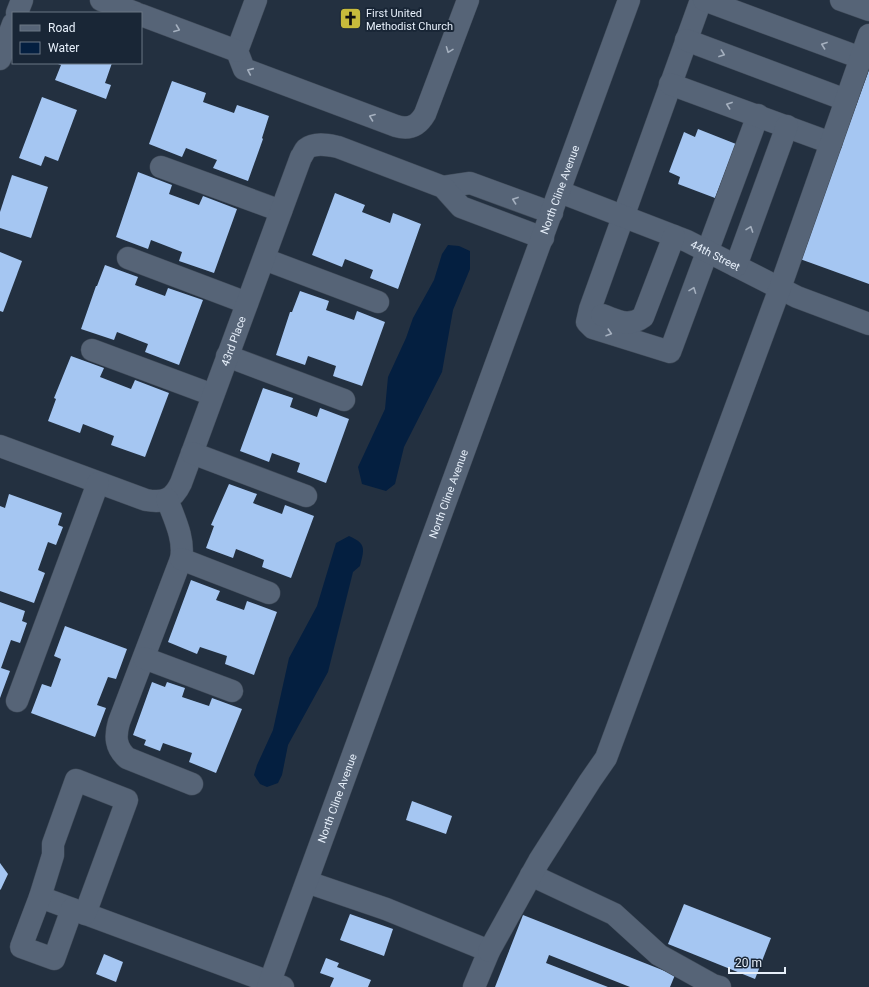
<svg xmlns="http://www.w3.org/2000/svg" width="869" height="987" viewBox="0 0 869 987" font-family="Roboto,sans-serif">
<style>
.water{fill:#041f40}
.building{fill:#a5c6f2}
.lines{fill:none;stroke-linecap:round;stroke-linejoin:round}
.minor-casing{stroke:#404b59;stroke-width:23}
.minor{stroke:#566477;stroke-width:22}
.oneway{stroke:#a5b0bf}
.labels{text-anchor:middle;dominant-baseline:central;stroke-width:4;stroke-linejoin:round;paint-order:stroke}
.poi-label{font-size:11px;fill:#e6effa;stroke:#192636;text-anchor:start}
.street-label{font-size:11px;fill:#e6effa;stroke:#192636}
</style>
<rect width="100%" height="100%" fill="#233040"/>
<g class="water">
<polygon points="448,245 459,246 470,251 470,269 453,310 442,372 404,447 395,484 386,491 362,484 358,467 385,409 388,377 406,338 413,318 434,280 442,254"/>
<path d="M349,536C367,544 364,549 360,566L353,572L328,672L288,745L282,775L278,783L267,787L260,784L254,775L257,765L273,730L289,658L317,606L336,543Z"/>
</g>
<g class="building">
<polygon points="55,63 112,63 105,83 111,85 106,99 55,80 61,65"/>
<polygon points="869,70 869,284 800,259"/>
<polygon points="172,81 206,93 203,102 234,113 237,105 269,116 262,138 263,139 248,181 213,168 217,160 186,148 182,157 149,144"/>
<polygon points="42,97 77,110 58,161 45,156 41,166 19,158"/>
<polygon points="698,129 736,144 715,198 678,184 680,177 669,172 684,132 695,137"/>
<polygon points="138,172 172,185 169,194 199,205 203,196 237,209 214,273 179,261 182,252 151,240 148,249 116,237"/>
<polygon points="12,175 48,187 31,238 0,228 0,212"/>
<polygon points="335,193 365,205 362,212 390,223 393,213 421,224 398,289 370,278 373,270 345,259 342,267 312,255"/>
<polygon points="0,252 22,261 3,312 0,311"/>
<polygon points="105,265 138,277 135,285 165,296 168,288 203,300 179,365 145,352 148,344 117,332 114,340 81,329 96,286 97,286"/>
<polygon points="300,291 329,301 326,310 354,320 357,311 385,322 362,386 333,376 336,366 308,356 305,365 276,355 290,312 292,312"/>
<polygon points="71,356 104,368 100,377 131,389 135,380 169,393 145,457 111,445 114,436 83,424 80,433 48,421 56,399 54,398"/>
<polygon points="263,388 293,398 290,407 317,417 320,408 349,419 326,483 297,472 300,463 272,453 269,462 240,451"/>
<polygon points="229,484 257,494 253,503 282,514 285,505 314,516 291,578 262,567 264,560 236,549 233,558 206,548 214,526 211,525"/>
<polygon points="9,494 62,513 58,525 63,527 56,545 48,542 38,570 45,573 34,603 0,591 0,506 5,508"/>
<polygon points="191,580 220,591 216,600 244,610 247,601 277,612 254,675 225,664 227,656 200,647 197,654 168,642"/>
<polygon points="0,602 25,611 22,621 27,623 20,643 11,640 1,668 10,671 0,698"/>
<polygon points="65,626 127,649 116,679 108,677 97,705 106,708 95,737 31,713 42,684 51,687 61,659 54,656"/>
<polygon points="152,682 165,687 167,682 185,688 182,697 209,706 212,698 242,709 216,773 189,762 192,753 163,743 160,751 144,745 146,740 133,735"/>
<polygon points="412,801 452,816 446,834 406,820"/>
<polygon points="0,863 8,874 1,889 0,890"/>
<polygon points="684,904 771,938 755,979 668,944"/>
<polygon points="350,914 393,929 384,956 340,940"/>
<polygon points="523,915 675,975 670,987 630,987 549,955 546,963 608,987 495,987"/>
<polygon points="104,954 123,962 116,982 96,974"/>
<polygon points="326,958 339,963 337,967 371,980 368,987 330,987 334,978 320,973"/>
</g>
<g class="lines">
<defs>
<g id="minor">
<polyline points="101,0 136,13"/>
<path d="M256,0L237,51L244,69L396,126C409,130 418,126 425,114L468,0"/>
<polyline points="701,0 590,309 587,322 593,328 670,352 758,115"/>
<polyline points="704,0 861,58"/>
<polyline points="841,0 869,10"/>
<polyline points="17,13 22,0"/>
<polyline points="141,15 237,51"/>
<polyline points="686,40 846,100"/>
<polyline points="0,59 13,24"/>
<polyline points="670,84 831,143"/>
<polyline points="161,167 281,211"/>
<polyline points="443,187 470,183 552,213"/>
<path id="s1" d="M560,192L687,241L797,297L869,324"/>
<polyline points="128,258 247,303"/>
<polyline points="264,259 378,302"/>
<polyline points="736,266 787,126"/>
<path d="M602,315C617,320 628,328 643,317L674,236"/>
<polyline points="92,350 213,395"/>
<polyline points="227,356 344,400"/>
<path id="s2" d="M0,446L146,500C164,503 173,500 181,483L301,157C303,155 304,151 306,149C315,142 328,145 338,147L443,187L461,207L543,238"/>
<polyline points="192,453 306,496"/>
<path d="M167,499C174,518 185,539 181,559L119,722C115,736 115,747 127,758L192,784"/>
<polyline points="181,559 269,593"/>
<polyline points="144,658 232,691"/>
<polyline points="17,701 98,483"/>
<polyline points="531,875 614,914 659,955 713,985 720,987"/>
<polyline points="307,882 386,909 489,951 474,987"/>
<polyline points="40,897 283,987"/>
<polyline points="72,909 54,959 21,947 40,897 53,855 53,844 76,780 127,800 85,914"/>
<polyline points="489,951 539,861 590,781 606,758 780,288 869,35"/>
<path id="s3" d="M268,987L629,0"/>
</g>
</defs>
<use href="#minor" class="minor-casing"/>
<use href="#minor" class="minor"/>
</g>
<defs><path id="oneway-chevron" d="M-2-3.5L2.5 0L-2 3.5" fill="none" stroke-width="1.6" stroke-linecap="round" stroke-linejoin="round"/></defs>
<g class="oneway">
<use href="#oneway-chevron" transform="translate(177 29) rotate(21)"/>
<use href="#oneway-chevron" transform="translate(824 45) rotate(-160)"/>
<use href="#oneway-chevron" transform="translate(449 50) rotate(111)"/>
<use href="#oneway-chevron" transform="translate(722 54) rotate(20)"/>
<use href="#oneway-chevron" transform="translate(250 71) rotate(-156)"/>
<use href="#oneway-chevron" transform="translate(729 105) rotate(-160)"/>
<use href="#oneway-chevron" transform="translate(372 117) rotate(-159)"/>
<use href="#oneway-chevron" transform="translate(515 200) rotate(-160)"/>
<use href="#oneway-chevron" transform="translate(750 229) rotate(-70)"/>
<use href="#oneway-chevron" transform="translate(693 290) rotate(-69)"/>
<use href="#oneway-chevron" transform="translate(609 333) rotate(18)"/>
</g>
<defs>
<symbol id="church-square" viewBox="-11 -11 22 22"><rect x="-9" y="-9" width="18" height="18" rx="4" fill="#c8bb3b" stroke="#192636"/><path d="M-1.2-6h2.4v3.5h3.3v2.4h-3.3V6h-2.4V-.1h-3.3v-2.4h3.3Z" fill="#111"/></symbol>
</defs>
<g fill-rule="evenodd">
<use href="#church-square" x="338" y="6" width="25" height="25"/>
</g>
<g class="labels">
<g class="poi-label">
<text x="366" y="13">First United<tspan x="366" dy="13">Methodist Church</tspan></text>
</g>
<g class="street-label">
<text stroke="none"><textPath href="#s3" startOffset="849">North Cline Avenue</textPath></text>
<text stroke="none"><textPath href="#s1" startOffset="168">44th Street</textPath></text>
<text stroke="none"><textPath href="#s2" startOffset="350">43rd Place</textPath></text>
<text stroke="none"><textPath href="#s3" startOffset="525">North Cline Avenue</textPath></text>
<text stroke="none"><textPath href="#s3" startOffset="201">North Cline Avenue</textPath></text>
</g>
</g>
<rect x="12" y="12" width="130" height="52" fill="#192636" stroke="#6b7684"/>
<rect x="20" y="25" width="20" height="6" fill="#566477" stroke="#6b7684"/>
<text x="48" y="32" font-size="12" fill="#e6effa">Road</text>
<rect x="20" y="42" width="20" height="12" fill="#041f40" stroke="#6b7684"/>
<text x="48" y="52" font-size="12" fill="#e6effa">Water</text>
<path d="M729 967v6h56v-6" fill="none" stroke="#e6effa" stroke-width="2"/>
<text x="735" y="967" font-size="12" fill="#e6effa" stroke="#192636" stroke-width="3" paint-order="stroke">20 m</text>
</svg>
